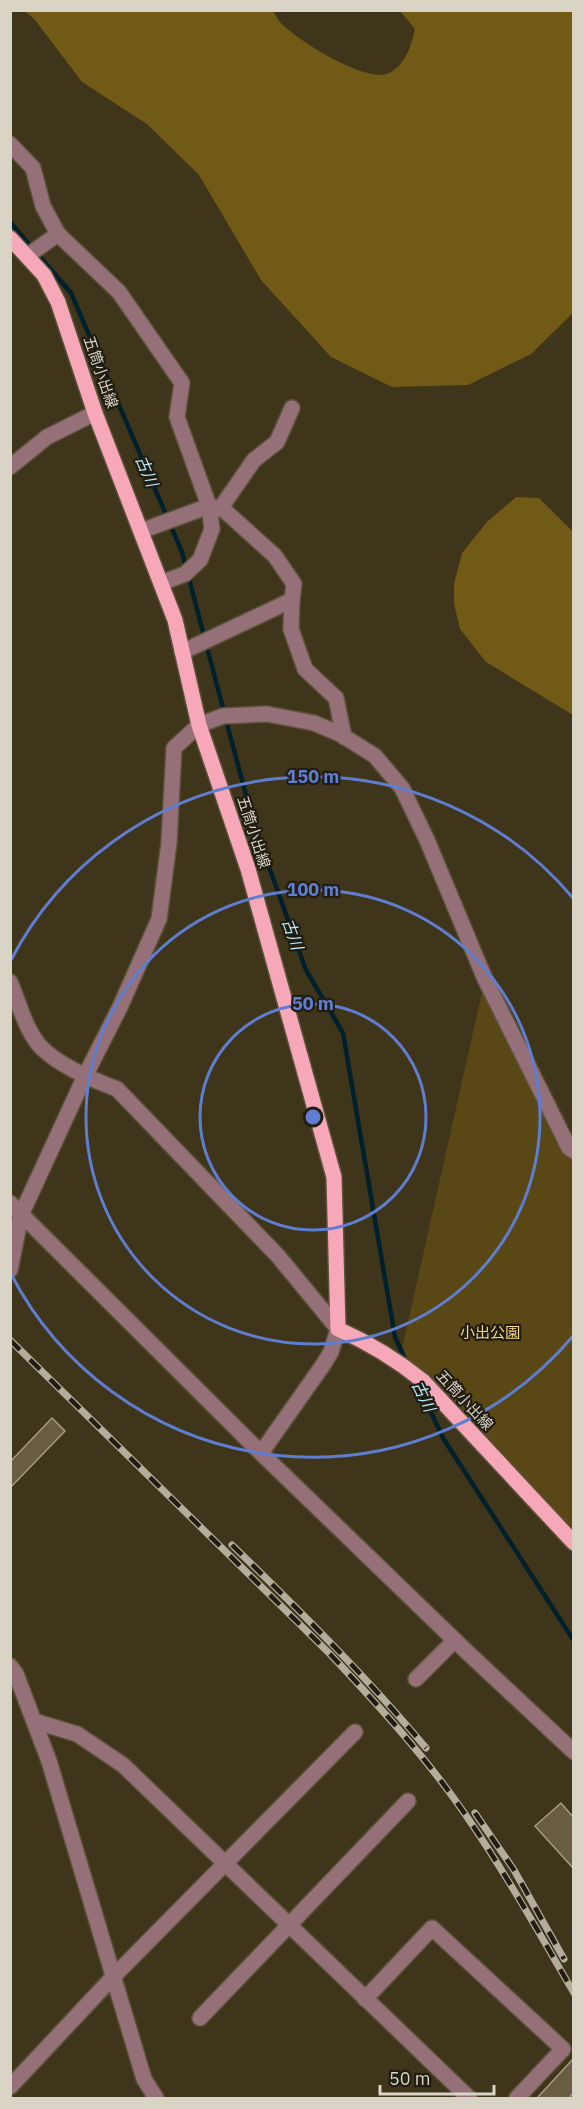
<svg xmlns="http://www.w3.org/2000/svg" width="584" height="2109" viewBox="0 0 584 2109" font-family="'IBM Plex Sans','Noto Sans JP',sans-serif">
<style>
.green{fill:#594816}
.forest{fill:#715a16}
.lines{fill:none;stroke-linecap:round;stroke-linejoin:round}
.stream{stroke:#00202c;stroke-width:4.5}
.building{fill:#685d42;stroke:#a69b7e;stroke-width:1.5}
.minor-casing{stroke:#5b523a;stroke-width:18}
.major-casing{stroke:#5b523a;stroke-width:18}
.minor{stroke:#967078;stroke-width:15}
.major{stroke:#f6a8b9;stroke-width:15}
.rail-casing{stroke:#b4ad9c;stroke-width:7}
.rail{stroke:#211d12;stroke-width:4.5;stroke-dasharray:14;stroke-linecap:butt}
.ring{fill:none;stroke:#5f7dd1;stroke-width:3}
.labels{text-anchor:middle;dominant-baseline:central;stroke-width:4.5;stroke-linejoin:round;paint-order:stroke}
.street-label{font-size:15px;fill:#d9d4c5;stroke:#211d12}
.park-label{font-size:15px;fill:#fad983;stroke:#211d12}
.water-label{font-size:16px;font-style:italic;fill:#b8e8fc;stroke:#211d12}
.centre{fill:#5f7dd1;stroke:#211d12;stroke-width:3}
.ring-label{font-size:18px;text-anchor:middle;font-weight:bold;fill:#5f7dd1;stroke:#211d12;stroke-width:4.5;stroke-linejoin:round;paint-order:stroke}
</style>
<rect width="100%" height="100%" fill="#3f351b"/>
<polygon class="green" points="485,979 573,1151 573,1543 399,1362"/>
<g class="forest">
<path d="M25,11H273C276,16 279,22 284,26C301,42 363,81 386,74C405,68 411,46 415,29L400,11H573V313L531,354L468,385L392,387L331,357L261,280L199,175L147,124L82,82L35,20Z"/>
<polygon points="516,497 539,498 573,532 573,715 486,662 460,629 454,604 454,584 462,553 487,522"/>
</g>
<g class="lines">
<g class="stream">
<polyline points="10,222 71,293 182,552 224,712"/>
<polyline points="226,720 254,825 306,970 343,1033 395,1337 407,1363"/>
<polyline points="418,1384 443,1438 574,1641"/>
</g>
</g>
<g class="building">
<polygon points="52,1418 65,1431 10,1488 10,1462"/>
<polygon points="561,1803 573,1817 573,1868 535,1826"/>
<polygon points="573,2059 573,2093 569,2098 537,2098"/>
</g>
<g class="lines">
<defs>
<g id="minor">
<polyline points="10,144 33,168 43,206 58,234 119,292 182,383 177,417 209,506 212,529 200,560 185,574 161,583"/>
<polyline points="27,256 58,234"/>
<polyline points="10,467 47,437 95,413"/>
<polyline points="220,509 254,460 277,442 292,408"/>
<polyline points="141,531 209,506 224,510 275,556 294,584 292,600"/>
<polyline points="182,652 292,600 291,629 305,669 336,698 344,737"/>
<path d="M10,982C18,1000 23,1022 34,1038C47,1061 93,1080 117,1089L278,1256L338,1329L331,1352L323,1365L261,1453"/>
<polyline points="10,1203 261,1453 466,1651 574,1752"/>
<polyline points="10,1270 21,1215 85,1076 120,1007 159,919 169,843 174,748 199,725 223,716 267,714 314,723 340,734 375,756 402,788 427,840 485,979 569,1148 574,1151"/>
<polyline points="10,1666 16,1674 49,1761 144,2079 156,2098"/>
<polyline points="416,1679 455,1640"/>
<polyline points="34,1721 77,1734 123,1765 469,2098"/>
<polyline points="365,1999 432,1928 563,2049 517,2098"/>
<polyline points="200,2018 408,1801"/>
<polyline points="10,2087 112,1978 355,1732"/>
</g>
<path id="major" d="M10,238L44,275L58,302L95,413L175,620L199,725L248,869L334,1177L338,1329C369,1343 397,1360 423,1381L574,1543"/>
</defs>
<use href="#minor" class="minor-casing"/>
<use href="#major" class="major-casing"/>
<use href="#minor" class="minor"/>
<use href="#major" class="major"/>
<defs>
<g id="rail">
<path d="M10,1340L330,1654C378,1705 425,1756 465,1814C505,1872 539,1933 574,1993"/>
<path d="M232,1545C299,1610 366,1676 426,1748"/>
<polyline points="475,1813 514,1870 564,1959"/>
</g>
</defs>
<use href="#rail" class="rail-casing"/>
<use href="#rail" class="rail"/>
</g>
<g class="ring">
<circle cx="313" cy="1117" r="113"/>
<circle cx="313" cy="1117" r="227"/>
<path d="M573 1336A340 340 0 0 1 11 1274M11 960A340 340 0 0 1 573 898"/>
</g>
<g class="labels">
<g class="street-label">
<text transform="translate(101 372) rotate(71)">五筒小出線</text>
<text transform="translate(254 832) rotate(72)">五筒小出線</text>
<text transform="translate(465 1400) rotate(47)">五筒小出線</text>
</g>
<g class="park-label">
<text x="490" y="1332">小出公園</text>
</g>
<g class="water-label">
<text transform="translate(147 471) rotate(67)">古川</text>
<text transform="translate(293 934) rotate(70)">古川</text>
<text transform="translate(424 1396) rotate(64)">古川</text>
</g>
</g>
<circle cx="313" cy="1117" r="9" class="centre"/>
<g class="ring-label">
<text x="313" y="783">150 m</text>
<text x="313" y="896">100 m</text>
<text x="313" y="1010">50 m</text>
</g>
<rect width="584" height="2109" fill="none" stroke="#d9d4c5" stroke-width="24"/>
<path d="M380 2085v9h114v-9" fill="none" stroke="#d9d4c5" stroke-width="3"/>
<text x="389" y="2085" font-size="18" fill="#d9d4c5" stroke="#211d12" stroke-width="4.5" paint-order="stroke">50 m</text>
</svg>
